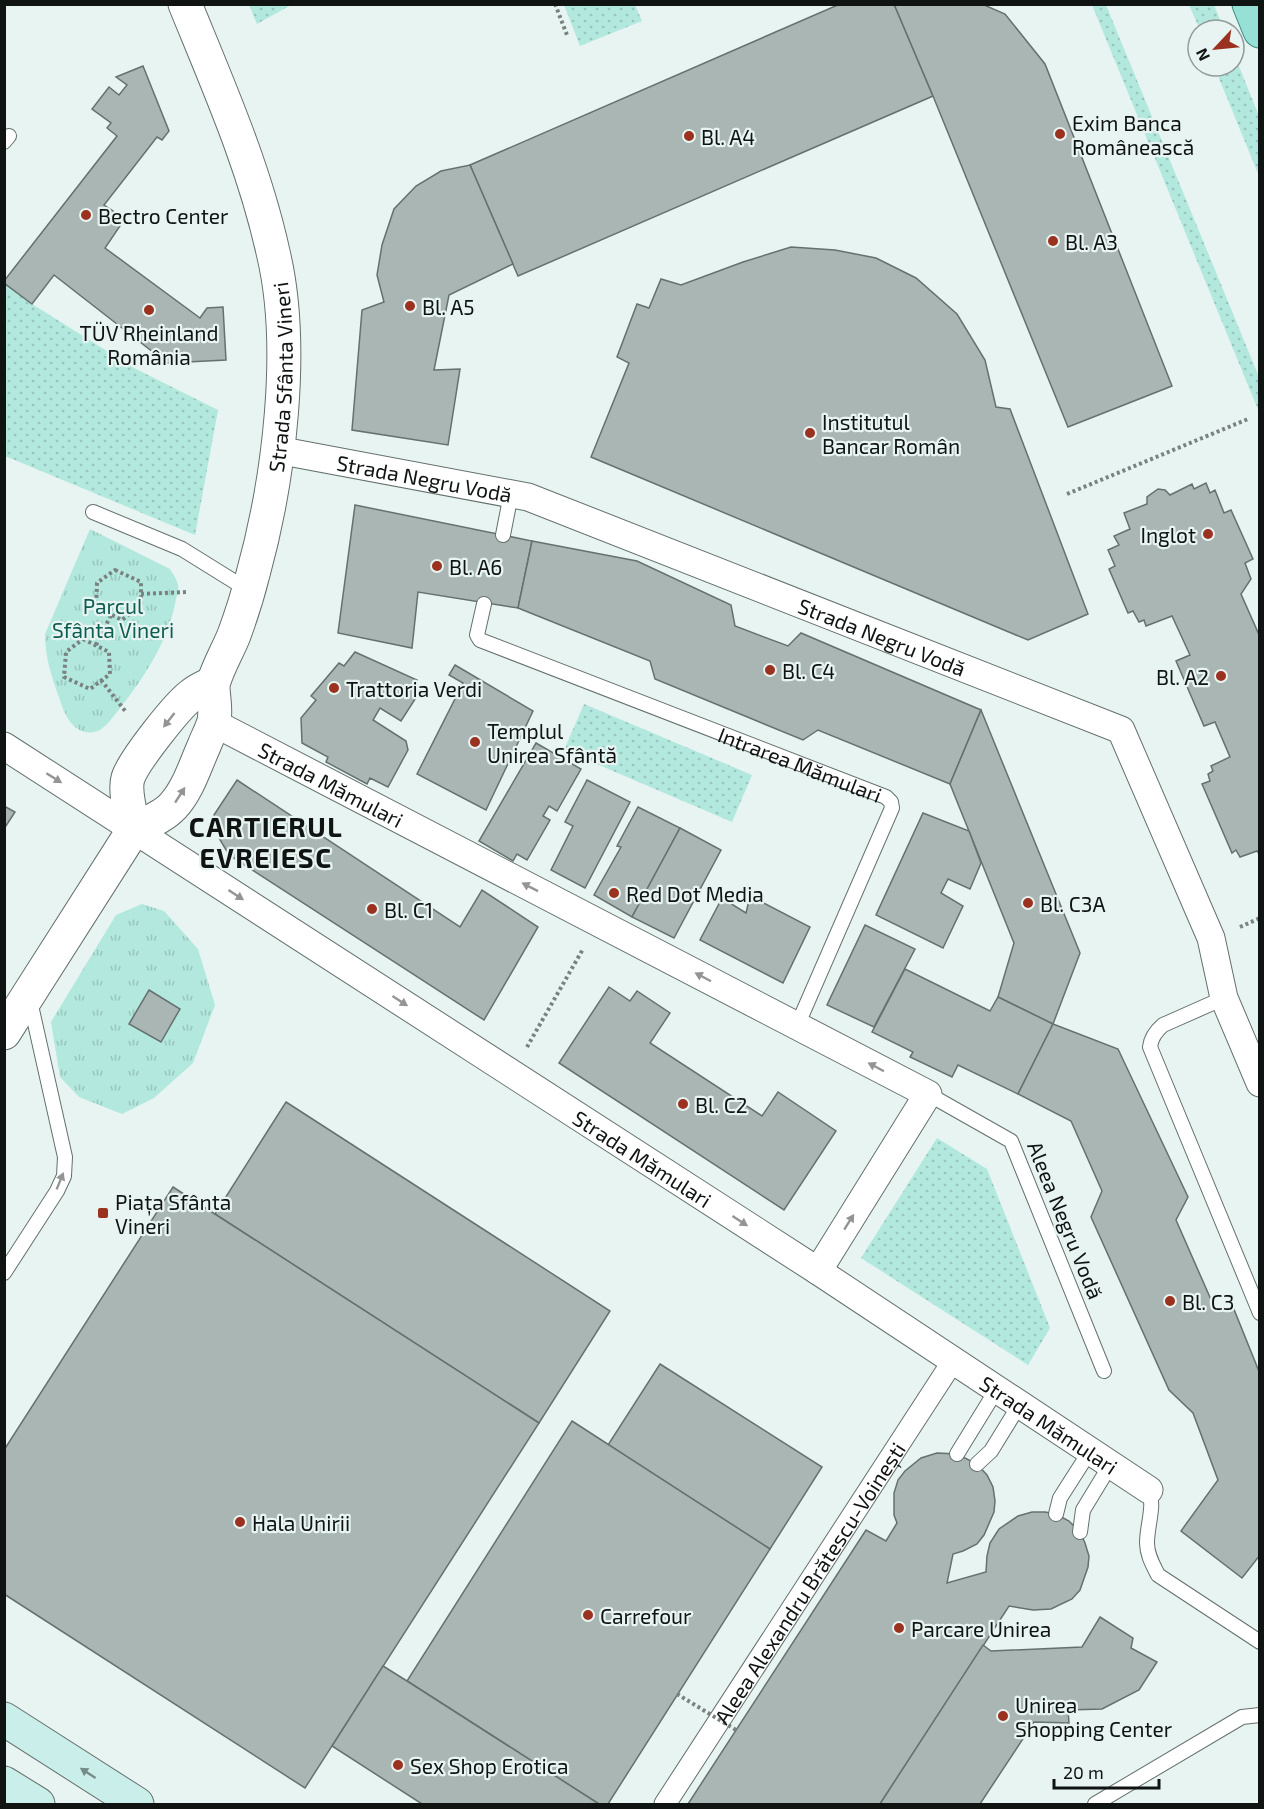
<svg xmlns="http://www.w3.org/2000/svg" width="1264" height="1809" viewBox="0 0 1264 1809" font-family="'Exo 2',sans-serif">
<style>
.grass{fill:url(#grass-dots)}
.park{fill:url(#park-tufts)}
.building{fill:#a9b6b3;stroke:#65716e;stroke-width:1.5}
.lines{fill:none;stroke-linecap:round;stroke-linejoin:round}
.service-casing{stroke:#64706d;stroke-width:16}
.pedestrian-casing{stroke:#64706d;stroke-width:23}
.minor-casing{stroke:#64706d;stroke-width:29}
.tertiary-casing{stroke:#64706d;stroke-width:35}
.secondary-casing{stroke:#64706d;stroke-width:35}
.primary-casing{stroke:#398b7f;stroke-width:35}
.path{stroke:#798280;stroke-width:4;stroke-dasharray:3 3;stroke-linecap:butt}
.service{stroke:#fff;stroke-width:14}
.pedestrian{stroke:#fff;stroke-width:21}
.minor{stroke:#fff;stroke-width:27}
.tertiary{stroke:#fff;stroke-width:33}
.secondary{stroke:#caefea;stroke-width:33}
.primary{stroke:#96e0d5;stroke-width:33}
.path-bridge{stroke:#798280;stroke-width:4;stroke-dasharray:3 3;stroke-linecap:butt}
.oneway{fill:#939594}
.oneway2{fill:#768c89}
.poi-dot{fill:#9b311f;stroke:#e7f4f1;stroke-width:2}
.labels{text-anchor:middle;dominant-baseline:central;stroke-width:4.5;stroke-linejoin:round;paint-order:stroke}
.poi-label{font-size:21px;fill:#0f1312;stroke:#e7f4f1;text-anchor:start}
.street-label{font-size:21px;fill:#0f1312;stroke:#e7f4f1}
.park-label{font-size:21px;fill:#0e5d53;stroke:#e7f4f1}
.district-label{font-size:27px;font-weight:bold;letter-spacing:1.5px;fill:#0f1312;stroke:#e7f4f1}
</style>
<defs>
<pattern id="grass-dots" width="8" height="8" patternUnits="userSpaceOnUse" patternTransform="scale(1.5)"><rect width="8" height="8" fill="#b2e8de"/><path d="M2 2h.1M6 6h.1" fill="none" stroke="#98c6bd" stroke-width="1.8" stroke-linecap="round"/></pattern>
<pattern id="park-tufts" width="24" height="20" patternUnits="userSpaceOnUse" patternTransform="scale(1.5)"><rect width="24" height="20" fill="#b2e8de"/><path d="M3 7l-1-3M5 7V3M7 7l1-3M15 17l-1-3M17 17v-4M19 17l1-3" fill="none" stroke="#98c6bd"/></pattern>
</defs>
<rect width="100%" height="100%" fill="#e7f4f1"/>
<g class="grass">
<polygon points="249,5 291,5 257,24"/>
<polygon points="564,5 635,5 642,21 580,46"/>
<polygon points="1092,5 1106,5 1259,377 1259,412"/>
<polygon points="1189,5 1214,5 1224,30 1200,30"/>
<polygon points="1234,54 1259,116 1259,176 1214,66 1234,66"/>
<polygon points="4,283 32,304 134,368 218,410 195,535 5,456"/>
<polygon points="584,704 752,775 732,822 564,750"/>
<polygon points="937,1138 987,1169 1050,1328 1028,1365 861,1258"/>
</g>
<g class="park">
<path d="M90,529L170,569C173,574 177,579 178,585C179,590 177,595 176,599C169,641 143,679 117,712C112,718 105,728 98,731C76,738 65,717 60,700C52,678 45,658 45,634Z"/>
<polygon points="142,904 164,911 198,949 215,1005 193,1063 154,1098 122,1114 79,1097 60,1077 51,1022 116,915"/>
</g>
<g class="building">
<polygon points="840,4 894,4 933,96 518,276 470,165"/>
<polygon points="894,4 982,4 1005,14 1045,64 1172,386 1068,427 933,96"/>
<polygon points="143,66 169,131 162,140 157,137 104,205 116,213 120,226 105,248 200,318 207,308 223,307 226,360 167,363 54,275 32,304 4,283 4,281 117,136 107,128 111,123 92,109 109,87 119,95 127,85 116,77"/>
<polygon points="470,165 513,264 449,295 434,370 460,369 448,445 352,430 362,310 384,302 377,275 382,245 394,209 416,186 441,171"/>
<polygon points="791,247 835,250 876,258 916,278 957,314 985,360 996,407 1010,409 1088,614 1028,640 591,457 629,363 617,357 637,304 649,308 661,279 681,285 743,262"/>
<polygon points="1206,483 1210,493 1215,490 1224,513 1231,510 1253,559 1245,563 1251,579 1241,594 1260,637 1260,855 1257,851 1240,857 1236,850 1232,853 1202,784 1210,781 1208,774 1213,771 1211,766 1230,757 1215,722 1204,726 1176,661 1190,655 1172,616 1146,626 1144,620 1139,622 1133,611 1128,613 1109,569 1115,566 1108,550 1119,545 1114,536 1130,529 1124,513 1147,504 1147,497 1158,489 1165,490 1170,495 1192,484 1194,489"/>
<polygon points="355,505 532,541 518,608 418,592 412,648 338,633"/>
<polygon points="532,541 637,561 731,605 735,626 788,646 801,633 981,710 950,784 818,730 803,740 655,679 650,661 518,608"/>
<polygon points="355,652 417,680 412,688 419,693 401,721 380,708 373,720 406,741 408,750 388,787 370,778 367,784 326,762 328,757 302,743 301,718 316,700 311,696 339,663 344,666"/>
<polygon points="455,665 533,711 486,810 417,774 463,683 449,675"/>
<polygon points="981,710 1080,953 1053,1024 998,997 1014,943 950,784"/>
<polygon points="536,743 581,769 557,811 549,806 543,816 550,820 527,860 517,854 513,861 479,841"/>
<polygon points="237,780 460,927 482,890 538,927 484,1020 229,855 219,838 214,815"/>
<polygon points="587,780 630,802 585,888 551,870 573,826 565,822"/>
<polygon points="4,806 15,812 4,829"/>
<polygon points="638,807 680,828 632,917 594,895 621,847 617,846"/>
<polygon points="923,813 969,831 981,863 970,889 948,879 941,893 963,906 943,948 876,915"/>
<polygon points="680,828 721,850 674,938 632,917"/>
<polygon points="750,896 810,927 783,983 700,940 722,898 746,913"/>
<polygon points="865,925 915,949 874,1027 827,1005"/>
<polygon points="905,969 990,1011 998,997 1053,1024 1018,1094 958,1065 952,1077 910,1057 913,1052 872,1032"/>
<polygon points="609,987 630,1001 637,991 670,1013 650,1043 762,1116 778,1092 836,1131 784,1210 559,1063"/>
<polygon points="149,990 180,1009 161,1042 129,1024"/>
<polygon points="1053,1024 1118,1049 1188,1197 1176,1220 1216,1311 1233,1307 1260,1374 1260,1555 1242,1578 1181,1531 1218,1480 1193,1413 1169,1390 1091,1217 1102,1191 1071,1121 1018,1094"/>
<polygon points="286,1102 610,1311 539,1423 215,1214"/>
<polygon points="173,1187 539,1423 305,1788 4,1594 4,1450"/>
<polygon points="660,1364 822,1467 770,1549 608,1445"/>
<polygon points="572,1421 770,1549 608,1804 599,1804 407,1681"/>
<polygon points="937,1453 957,1454 977,1464 987,1475 993,1487 995,1501 994,1512 984,1535 977,1544 963,1551 953,1554 947,1583 986,1572 987,1556 990,1543 999,1529 1018,1516 1032,1512 1045,1512 1056,1514 1069,1521 1080,1532 1085,1543 1089,1556 1088,1567 1080,1590 1072,1599 1051,1609 1033,1610 1009,1606 880,1804 688,1804 866,1530 886,1541 897,1523 894,1515 894,1493 898,1480 905,1471 921,1458"/>
<polygon points="1100,1617 1133,1638 1131,1648 1157,1662 1139,1690 1102,1709 1068,1710 1069,1723 1034,1722 980,1804 880,1804 983,1645 991,1651 1082,1647"/>
<polygon points="383,1666 407,1681 599,1804 422,1804 332,1746"/>
</g>
<g class="lines">
<defs>
<g id="service">
<polyline points="4,142 9,136"/>
<polyline points="93,512 182,549 248,590"/>
<polyline points="503,535 511,494"/>
<path id="s1" d="M484,604L477,635L480,640L886,797L891,802L892,808L797,1026"/>
<path d="M1224,998L1163,1025C1156,1031 1151,1037 1150,1047L1260,1313"/>
<polyline points="928,1094 1011,1141 1104,1371"/>
<polyline points="4,1273 57,1191 64,1176 65,1157 30,1001"/>
<polyline points="957,1454 997,1389"/>
<polyline points="977,1464 991,1451 1020,1404"/>
<path d="M1149,1490C1155,1507 1147,1525 1147,1543C1147,1555 1153,1565 1158,1575L1260,1642"/>
<polyline points="1056,1514 1060,1498 1090,1451"/>
<polyline points="1080,1532 1083,1510 1111,1464"/>
<polyline points="1095,1804 1242,1717 1260,1715"/>
</g>
<g id="pedestrian">
<path id="s2" d="M665,1804L953,1361"/>
</g>
<g id="minor">
<path id="s3" d="M277,450L528,497L1121,730L1211,938L1224,998L1260,1083"/>
<path id="s4" d="M214,723L928,1094L818,1271"/>
<path id="s5" d="M4,746L818,1271L1149,1490"/>
</g>
<g id="tertiary">
<path d="M134,829C131,815 124,791 128,778C133,762 178,704 193,694C199,689 207,686 213,683"/>
<path id="s6" d="M4,1033L134,829C147,823 163,817 173,806C188,790 195,766 204,746C207,738 212,729 214,721C217,707 211,690 214,681C219,665 228,650 234,635C241,616 248,594 253,574C279,480 296,347 273,252C254,166 218,85 185,4"/>
</g>
<g id="secondary">
<polyline points="4,1719 137,1804"/>
<polyline points="4,1783 38,1804"/>
</g>
<polyline id="primary" points="1249,4 1260,31"/>
</defs>
<use href="#service" class="service-casing"/>
<use href="#pedestrian" class="pedestrian-casing"/>
<use href="#minor" class="minor-casing"/>
<use href="#tertiary" class="tertiary-casing"/>
<use href="#secondary" class="secondary-casing"/>
<use href="#primary" class="primary-casing"/>
<g class="path">
<polyline points="555,4 567,35"/>
<polyline points="1067,494 1248,419"/>
<polygon points="115,570 141,582 141,605 122,620 96,607 97,583"/>
<polyline points="141,594 186,592"/>
<polygon points="83,639 109,652 110,674 90,689 64,677 66,652"/>
<polyline points="96,645 111,615"/>
<polyline points="101,680 126,712"/>
<polyline points="1240,927 1260,918"/>
<polyline points="527,1047 583,949"/>
</g>
<use href="#service" class="service"/>
<use href="#pedestrian" class="pedestrian"/>
<use href="#minor" class="minor"/>
<use href="#tertiary" class="tertiary"/>
<use href="#secondary" class="secondary"/>
<use href="#primary" class="primary"/>
<polyline class="path-bridge" points="677,1694 736,1730"/>
</g>
<defs><path id="oneway-solid" d="M-6-.8H1V-3.2L6.5 0L1 3.2V.8H-6Z" transform="scale(1.5)"/></defs>
<g class="oneway">
<use href="#oneway-solid" transform="translate(169 720) rotate(128)"/>
<use href="#oneway-solid" transform="translate(54 778) rotate(32)"/>
<use href="#oneway-solid" transform="translate(180 795) rotate(-57)"/>
<use href="#oneway-solid" transform="translate(530 887) rotate(-153)"/>
<use href="#oneway-solid" transform="translate(236 895) rotate(33)"/>
<use href="#oneway-solid" transform="translate(703 977) rotate(-152)"/>
<use href="#oneway-solid" transform="translate(400 1001) rotate(33)"/>
<use href="#oneway-solid" transform="translate(876 1067) rotate(-152)"/>
<use href="#oneway-solid" transform="translate(60 1181) rotate(-68)"/>
<use href="#oneway-solid" transform="translate(740 1221) rotate(33)"/>
<use href="#oneway-solid" transform="translate(849 1222) rotate(-58)"/>
</g>
<use class="oneway2" href="#oneway-solid" transform="translate(88 1773) rotate(-147)"/>
<g class="poi-dot">
<circle cx="1060" cy="134" r="6"/>
<circle cx="689" cy="136" r="6"/>
<circle cx="86" cy="215" r="6"/>
<circle cx="1053" cy="241" r="6"/>
<circle cx="410" cy="306" r="6"/>
<circle cx="149" cy="310" r="6"/>
<circle cx="810" cy="433" r="6"/>
<circle cx="1208" cy="534" r="6"/>
<circle cx="437" cy="566" r="6"/>
<circle cx="770" cy="670" r="6"/>
<circle cx="1221" cy="676" r="6"/>
<circle cx="334" cy="688" r="6"/>
<circle cx="475" cy="742" r="6"/>
<circle cx="614" cy="893" r="6"/>
<circle cx="1028" cy="903" r="6"/>
<circle cx="372" cy="909" r="6"/>
<circle cx="683" cy="1104" r="6"/>
<rect x="97" y="1207" width="12" height="12" rx="3"/>
<circle cx="1170" cy="1301" r="6"/>
<circle cx="240" cy="1522" r="6"/>
<circle cx="588" cy="1615" r="6"/>
<circle cx="899" cy="1628" r="6"/>
<circle cx="1003" cy="1716" r="6"/>
<circle cx="398" cy="1765" r="6"/>
</g>
<g class="labels">
<g class="poi-label">
<text x="1072" y="122">Exim Banca<tspan x="1072" dy="24">Românească</tspan></text>
<text x="701" y="136">Bl. A4</text>
<text x="98" y="215">Bectro Center</text>
<text x="1065" y="241">Bl. A3</text>
<text x="422" y="306">Bl. A5</text>
<text x="149" y="332" text-anchor="middle">TÜV Rheinland<tspan x="149" dy="24">România</tspan></text>
<text x="822" y="421">Institutul<tspan x="822" dy="24">Bancar Român</tspan></text>
<text x="1196" y="534" text-anchor="end">Inglot</text>
<text x="449" y="566">Bl. A6</text>
<text x="782" y="670">Bl. C4</text>
<text x="1209" y="676" text-anchor="end">Bl. A2</text>
<text x="346" y="688">Trattoria Verdi</text>
<text x="487" y="730">Templul<tspan x="487" dy="24">Unirea Sfântă</tspan></text>
<text x="626" y="893">Red Dot Media</text>
<text x="1040" y="903">Bl. C3A</text>
<text x="384" y="909">Bl. C1</text>
<text x="695" y="1104">Bl. C2</text>
<text x="115" y="1201">Piața Sfânta<tspan x="115" dy="24">Vineri</tspan></text>
<text x="1182" y="1301">Bl. C3</text>
<text x="252" y="1522">Hala Unirii</text>
<text x="600" y="1615">Carrefour</text>
<text x="911" y="1628">Parcare Unirea</text>
<text x="1015" y="1704">Unirea<tspan x="1015" dy="24">Shopping Center</tspan></text>
<text x="410" y="1765">Sex Shop Erotica</text>
</g>
<g class="street-label">
<text stroke="none"><textPath href="#s6" startOffset="736">Strada Sfânta Vineri</textPath></text>
<text stroke="none"><textPath href="#s3" startOffset="150">Strada Negru Vodă</textPath></text>
<text stroke="none"><textPath href="#s3" startOffset="636">Strada Negru Vodă</textPath></text>
<text stroke="none"><textPath href="#s1" startOffset="381">Intrarea Mămulari</textPath></text>
<text stroke="none"><textPath href="#s4" startOffset="132">Strada Mămulari</textPath></text>
<text stroke="none"><textPath href="#s5" startOffset="760">Strada Mămulari</textPath></text>
<text transform="translate(1066 1220) rotate(68)">Aleea Negru Vodă</text>
<text stroke="none"><textPath href="#s5" startOffset="1246">Strada Mămulari</textPath></text>
<text stroke="none"><textPath href="#s2" startOffset="264">Aleea Alexandru Brătescu-Voinești</textPath></text>
</g>
<g class="park-label">
<text x="113" y="605">Parcul<tspan x="113" dy="24">Sfânta Vineri</tspan></text>
</g>
<g class="district-label">
<text x="266" y="826">CARTIERUL<tspan x="266" dy="31">EVREIESC</tspan></text>
</g>
</g>
<rect width="1264" height="1809" fill="none" stroke="#0f1312" stroke-width="12"/>
<g transform="translate(1216 48) rotate(244)"><circle r="28" fill="#e7f4f1" stroke="#919a98" stroke-width="1.5"/>
<path d="M0-4.5L10 22L0 15L-10 22Z" fill="#9b311f"/>
<text y="-9" font-size="16" font-weight="bold" text-anchor="middle" fill="#0f1312">N</text>
</g>
<path d="M1054 1779v9h105v-9" fill="none" stroke="#0f1312" stroke-width="3"/>
<text x="1063" y="1779" font-size="18" fill="#0f1312" stroke="#e7f4f1" stroke-width="4.5" paint-order="stroke">20 m</text>
</svg>
